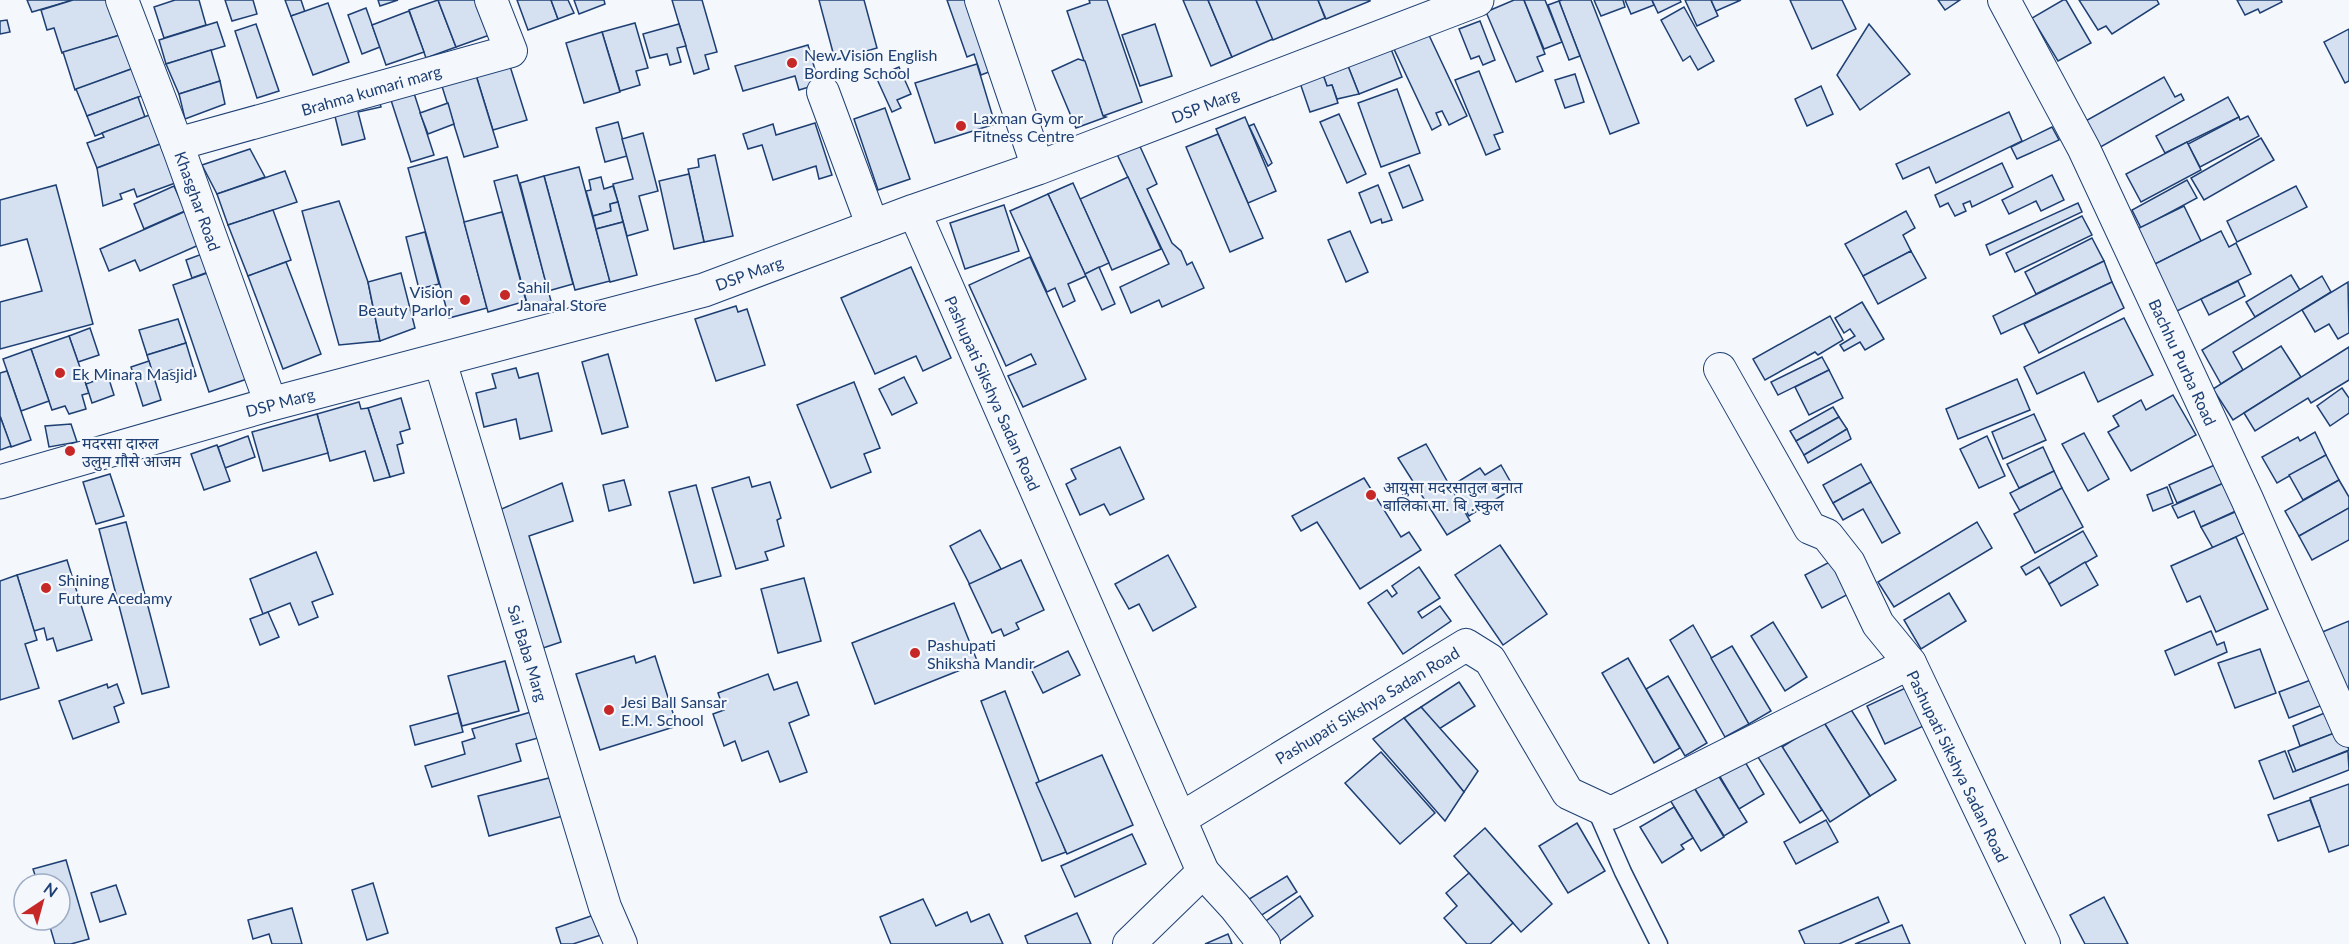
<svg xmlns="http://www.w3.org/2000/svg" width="2349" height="944" viewBox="0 0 2349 944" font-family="Lato,'Noto Sans Devanagari',sans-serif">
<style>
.building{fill:#d5e0f0;stroke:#1d3f73;stroke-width:1.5}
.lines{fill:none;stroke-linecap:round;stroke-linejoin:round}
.lane-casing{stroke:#1d3f73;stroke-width:19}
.street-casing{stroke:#1d3f73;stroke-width:34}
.secondary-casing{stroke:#1d3f73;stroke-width:35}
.lane{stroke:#f4f7fb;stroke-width:16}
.street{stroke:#f4f7fb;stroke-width:32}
.secondary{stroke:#f4f7fb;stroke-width:33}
.poi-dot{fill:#c62828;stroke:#f4f7fb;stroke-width:2}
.labels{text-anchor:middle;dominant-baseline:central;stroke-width:4.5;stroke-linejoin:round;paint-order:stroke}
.poi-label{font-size:16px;fill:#1d3f73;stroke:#f4f7fb;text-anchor:start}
.street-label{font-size:16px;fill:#1d3f73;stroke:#f4f7fb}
</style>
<rect width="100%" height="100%" fill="#f4f7fb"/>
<!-- building -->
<g class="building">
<polygon points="27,0 73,0 32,12"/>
<polygon points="73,0 110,0 120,35 62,53 54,28 47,30 41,10"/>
<polygon points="175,0 199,0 206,25 164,38 154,7"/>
<polygon points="225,0 253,0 257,14 232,21"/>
<polygon points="285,0 301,0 305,12 291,16"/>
<polygon points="378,0 398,0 380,6"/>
<polygon points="438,0 456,47 426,58 409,10"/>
<polygon points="438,0 487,0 498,32 456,47"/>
<polygon points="517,0 551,0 558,19 528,30"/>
<polygon points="551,0 568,0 574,13 558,19"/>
<polygon points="574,0 604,0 605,4 579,14"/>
<polygon points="672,0 702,0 717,52 705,55 709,69 694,74"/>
<polygon points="819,0 864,0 877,48 835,60"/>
<polygon points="947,0 969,0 994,70 981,75 974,54 967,57"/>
<polygon points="1089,0 1107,0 1142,102 1103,116 1067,11 1090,3"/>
<polygon points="1183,0 1208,0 1232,57 1211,66"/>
<polygon points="1208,0 1256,0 1273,39 1232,57"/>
<polygon points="1256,0 1318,0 1325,18 1273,40"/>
<polygon points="1318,0 1370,0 1370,1 1326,19"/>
<polygon points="1514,0 1524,0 1545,54 1537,57 1543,71 1516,82 1486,12"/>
<polygon points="1524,0 1545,0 1562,42 1544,49"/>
<polygon points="1562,0 1591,0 1639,123 1610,134 1559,1"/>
<polygon points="1594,0 1623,0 1625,7 1601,16"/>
<polygon points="1625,0 1652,0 1654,5 1631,14"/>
<polygon points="1652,0 1680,0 1681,2 1658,13"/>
<polygon points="1685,0 1711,0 1718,16 1697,26"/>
<polygon points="1711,0 1741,0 1716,11"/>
<polygon points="1790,0 1842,0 1856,29 1812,49"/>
<polygon points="1938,0 1960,0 1945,10"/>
<polygon points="2063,0 2066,0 2091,43 2058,61 2032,18"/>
<polygon points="2079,0 2157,0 2159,4 2112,34 2106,26 2098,30"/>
<polygon points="2237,0 2281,0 2282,2 2260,13 2258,9 2245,15"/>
<polygon points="1559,1 1580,56 1569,60 1548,5"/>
<polygon points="328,3 349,62 313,75 291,16"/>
<polygon points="1684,7 1714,61 1698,70 1690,56 1683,61 1661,20"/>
<polygon points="366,8 380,47 362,54 348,15"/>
<polygon points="409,11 424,52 386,65 372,25"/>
<polygon points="7,20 10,32 0,34 0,21"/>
<polygon points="1480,21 1495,60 1483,65 1479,56 1471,59 1459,29"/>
<polygon points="217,22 225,46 166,64 159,40"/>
<polygon points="635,23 648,68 636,71 640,85 620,91 602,32"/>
<polygon points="256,24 279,91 257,98 235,31"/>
<polygon points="679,24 686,46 677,48 681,62 670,65 667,54 650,58 643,34"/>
<polygon points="1155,24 1172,76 1140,86 1122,35"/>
<polygon points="1869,24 1910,74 1860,110 1837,75"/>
<polygon points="2349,29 2349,81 2345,83 2324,42"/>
<polygon points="1427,31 1467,116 1449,125 1442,111 1436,113 1441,125 1432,130 1393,47"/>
<polygon points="602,32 620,92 584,103 566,43"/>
<polygon points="120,35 134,68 75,90 63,52"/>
<polygon points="1389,44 1402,77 1359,94 1346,61"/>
<polygon points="808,45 819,84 799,90 795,76 743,91 735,66"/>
<polygon points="211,50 220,81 179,94 166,64"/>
<polygon points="1078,59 1085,61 1103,116 1106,117 1076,128 1052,71"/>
<polygon points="1346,61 1359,94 1337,99 1332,85 1327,86 1321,69"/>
<polygon points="509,63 527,120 493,130 475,72"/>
<polygon points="977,64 995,124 935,143 915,83"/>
<polygon points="899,67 911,94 897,100 901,108 892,112 876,77"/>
<polygon points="134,68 144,95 87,116 76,89"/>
<polygon points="1321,69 1327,86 1332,85 1338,103 1310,112 1298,77"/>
<polygon points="1479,71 1503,132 1494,135 1500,149 1486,155 1455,80"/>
<polygon points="475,72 498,147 464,157 441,83"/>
<polygon points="1575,74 1584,102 1565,108 1555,80"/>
<polygon points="2164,77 2175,97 2181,94 2184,100 2097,149 2082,123"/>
<polygon points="220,81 225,104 185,119 179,94"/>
<polygon points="1821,86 1833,114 1807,126 1795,99"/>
<polygon points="412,87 434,155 411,162 389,94"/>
<polygon points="1397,89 1420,153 1381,167 1358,103"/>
<polygon points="377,93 381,107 358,112 365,139 342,145 332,104"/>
<polygon points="138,97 145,117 95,136 87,116"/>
<polygon points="2228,97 2239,117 2165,153 2156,136"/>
<polygon points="448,103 454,124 428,134 420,113"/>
<polygon points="885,108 910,179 878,190 854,119"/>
<polygon points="2009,112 2022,141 1936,183 1929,167 1903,179 1896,164"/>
<polygon points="152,114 163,143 97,168 87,143 104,137 102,133"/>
<polygon points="1339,114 1366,174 1347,183 1320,122"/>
<polygon points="2248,116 2259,136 2200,167 2188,144 2239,117 2240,120"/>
<polygon points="1245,117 1276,191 1248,203 1216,129"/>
<polygon points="618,122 627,156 605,162 596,128"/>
<polygon points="815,123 832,175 819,179 816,166 773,180 762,145 748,149 743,134 773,124 776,135"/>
<polygon points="1254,124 1272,163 1268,166 1249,126"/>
<polygon points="2052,127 2059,140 2017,159 2011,147"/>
<polygon points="643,133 658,191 639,196 648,230 627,236 613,184 633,179 622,139"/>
<polygon points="1218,134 1263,238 1230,252 1186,147"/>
<polygon points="2261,138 2274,160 2204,200 2191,178"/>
<polygon points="1138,142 1157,184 1147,189 1172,243 1181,251 1187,265 1192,262 1204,288 1162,307 1159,300 1131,313 1120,287 1169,264 1116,152"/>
<polygon points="2187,142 2201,170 2141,202 2126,174"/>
<polygon points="163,143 178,182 137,197 134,189 120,194 122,199 103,206 97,168"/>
<polygon points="250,149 265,177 217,194 202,165"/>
<polygon points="715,155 733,236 704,242 688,169 699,167 698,159"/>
<polygon points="447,157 487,308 449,318 408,168"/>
<polygon points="2002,163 2013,187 1972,207 1970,201 1963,204 1966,211 1955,216 1948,203 1940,207 1935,195"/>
<polygon points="1409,165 1423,200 1403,208 1389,173"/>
<polygon points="579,167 610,281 575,290 544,176"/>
<polygon points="285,171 297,202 228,225 217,194"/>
<polygon points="689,174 704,242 674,249 659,181"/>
<polygon points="517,175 551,301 528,307 494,181"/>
<polygon points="2052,175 2064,200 2041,211 2036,201 2009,214 2002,200"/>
<polygon points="544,176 573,284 548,291 520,183"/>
<polygon points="601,177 604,189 613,186 618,202 610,204 611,211 593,216 586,191 591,190 589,180"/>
<polygon points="1128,177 1161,249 1112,270 1080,199"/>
<polygon points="2187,180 2197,198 2141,228 2132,210"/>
<polygon points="1073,183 1109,263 1085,274 1048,194"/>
<polygon points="56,185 93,324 0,349 0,302 42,291 27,239 0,246 0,200"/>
<polygon points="1378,185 1392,220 1382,223 1381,219 1371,223 1359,193"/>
<polygon points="174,186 185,211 144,229 134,204"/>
<polygon points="2296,186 2307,207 2237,242 2227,221"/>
<polygon points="1048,194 1086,276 1068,284 1075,301 1063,307 1055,288 1047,292 1010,211"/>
<polygon points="339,201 368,282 380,341 339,345 302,211"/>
<polygon points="618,202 623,222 596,229 593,216 611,211 610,204"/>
<polygon points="2078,203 2082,212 1990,255 1986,245"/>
<polygon points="1004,205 1019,251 965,269 950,223"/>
<polygon points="2184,206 2201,241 2149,267 2131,232"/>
<polygon points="273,210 291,260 248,276 228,225"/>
<polygon points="186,211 201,244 140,271 135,260 109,271 100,249"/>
<polygon points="1906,211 1915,228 1903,235 1911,251 1863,276 1845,244"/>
<polygon points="502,212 526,301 488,312 464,222"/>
<polygon points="2082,216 2092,235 2015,272 2006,253"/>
<polygon points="623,222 637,275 610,282 596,229"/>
<polygon points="1350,231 1368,272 1346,282 1328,240"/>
<polygon points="2221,231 2229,247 2236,243 2251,274 2173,313 2149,267"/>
<polygon points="425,232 439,284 419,289 406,237"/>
<polygon points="2092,238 2104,261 2036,294 2025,272"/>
<polygon points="1911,251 1926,278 1878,304 1863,276"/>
<polygon points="205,253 211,271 192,278 186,260"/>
<polygon points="1030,257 1086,379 1023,407 1008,376 1036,364 1031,354 1006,366 969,285"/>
<polygon points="2104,261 2112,282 2001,334 1993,316"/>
<polygon points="286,262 321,354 283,369 248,276"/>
<polygon points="911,267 951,358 923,371 916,356 875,374 841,298"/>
<polygon points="1099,267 1115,304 1102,310 1085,274"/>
<polygon points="213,271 250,378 209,392 173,285"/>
<polygon points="401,273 415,328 380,341 368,282"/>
<polygon points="2291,275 2300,290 2255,317 2246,302"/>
<polygon points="2322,276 2331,292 2233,352 2243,370 2221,384 2202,350"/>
<polygon points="2238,281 2245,296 2209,315 2201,299"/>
<polygon points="2112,282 2124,308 2039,353 2024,324"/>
<polygon points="2348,282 2349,333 2338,339 2329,324 2315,332 2302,310"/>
<polygon points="1862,302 1884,339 1865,350 1860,342 1844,351 1840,345 1855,336 1850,329 1844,333 1835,318"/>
<polygon points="736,306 738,312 747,309 765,365 716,381 695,319"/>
<polygon points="1830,316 1843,340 1818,355 1815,352 1765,380 1753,359"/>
<polygon points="2124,318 2153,375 2098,402 2084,372 2037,394 2024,367"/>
<polygon points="178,319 186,343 147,355 139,330"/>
<polygon points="90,328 99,355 78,362 69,336"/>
<polygon points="69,336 89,393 82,395 86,409 69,414 65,406 52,410 31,349"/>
<polygon points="186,343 196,376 176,382 172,370 153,375 147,355"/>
<polygon points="2281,346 2301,377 2233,420 2213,389"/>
<polygon points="2349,347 2349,380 2311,403 2308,398 2255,431 2244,413"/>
<polygon points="31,349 49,401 21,411 3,359"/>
<polygon points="608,354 628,427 602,434 582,362"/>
<polygon points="1822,357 1829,370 1778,395 1771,382"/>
<polygon points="149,361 161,400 143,406 131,367"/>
<polygon points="516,368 519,378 538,373 552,431 520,439 516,419 484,427 476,393 496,388 492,374"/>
<polygon points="1829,370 1843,398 1809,415 1795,387"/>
<polygon points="7,371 31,440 11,447 0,416 0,373"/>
<polygon points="108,376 114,395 92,403 86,384"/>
<polygon points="904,377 917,403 892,415 879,389"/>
<polygon points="2017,379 2030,410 1958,439 1946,409"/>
<polygon points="854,382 880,448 864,454 871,472 831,488 797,405"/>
<polygon points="2342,388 2349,398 2349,413 2330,426 2317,406"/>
<polygon points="2173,395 2196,435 2131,471 2108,432 2119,426 2113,416 2141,400 2146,410"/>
<polygon points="401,398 410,429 400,432 403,443 397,445 404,473 390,477 368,408"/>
<polygon points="359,402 361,409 368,408 390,477 374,481 365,451 330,461 317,414"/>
<polygon points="1833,407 1839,417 1796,441 1790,431"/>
<polygon points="317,414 328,453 263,471 252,432"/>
<polygon points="2034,414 2046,440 2003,459 1992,432"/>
<polygon points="0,416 11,446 0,450"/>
<polygon points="1839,417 1847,429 1804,455 1796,441"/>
<polygon points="71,424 77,442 49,447 45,426"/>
<polygon points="1847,429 1851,439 1808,463 1804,455"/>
<polygon points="2315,432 2326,455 2277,483 2262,457 2298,437 2300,441"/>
<polygon points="2084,433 2109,479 2088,491 2062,444"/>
<polygon points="248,436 255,457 225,468 218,447"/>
<polygon points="1987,436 2005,476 1979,488 1960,449"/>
<polygon points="1426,444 1470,521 1447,535 1398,458"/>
<polygon points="217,445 230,481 204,490 191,454"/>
<polygon points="1120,447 1144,499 1110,515 1104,504 1080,515 1066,484 1076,479 1071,469"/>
<polygon points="2043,447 2054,471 2019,488 2007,464"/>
<polygon points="2326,455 2339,480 2303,500 2289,475"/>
<polygon points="1861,464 1871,482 1833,503 1823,485"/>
<polygon points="2217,464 2226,482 2177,503 2169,485"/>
<polygon points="1501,465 1514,488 1469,516 1451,486 1480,468 1485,475"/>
<polygon points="2054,471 2062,488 2020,511 2010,493"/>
<polygon points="110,474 124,516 96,524 83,482"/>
<polygon points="749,477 752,487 770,482 781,518 777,520 784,546 765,552 768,560 736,569 712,488"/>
<polygon points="1364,478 1401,537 1409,532 1421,550 1360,589 1317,522 1301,531 1292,516"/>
<polygon points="624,480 631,505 609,511 603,485"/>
<polygon points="2339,480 2349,497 2349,508 2299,536 2285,511"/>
<polygon points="1871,482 1900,533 1882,543 1863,509 1843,520 1833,503"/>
<polygon points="2226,482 2238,510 2201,527 2194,511 2178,518 2172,506"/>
<polygon points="562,483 573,521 529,536 561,642 537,650 497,511"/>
<polygon points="696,485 721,576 694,583 669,492"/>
<polygon points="2167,487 2173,503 2153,511 2147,495"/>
<polygon points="2062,488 2083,527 2035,553 2014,514"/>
<polygon points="2349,508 2349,540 2312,560 2299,536"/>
<polygon points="2235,512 2244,533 2213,548 2201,527"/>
<polygon points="126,522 169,687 142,694 99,529"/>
<polygon points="1977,522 1992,548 1894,607 1878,582"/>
<polygon points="980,530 1001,569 970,585 950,546"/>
<polygon points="2083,531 2097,556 2049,584 2039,567 2026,575 2021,567"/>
<polygon points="2236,537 2268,609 2216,632 2200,596 2187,602 2171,566"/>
<polygon points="1500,545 1547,614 1503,645 1455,575"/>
<polygon points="316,552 333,594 312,602 318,617 299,625 290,603 263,614 250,579"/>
<polygon points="1168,555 1196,607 1153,631 1139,604 1129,609 1115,584"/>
<polygon points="1839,557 1856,590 1822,608 1805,575"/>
<polygon points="67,560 92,640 57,651 53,638 47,640 44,628 34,631 17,575"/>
<polygon points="1021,560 1044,610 1016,623 1019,629 1004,636 1001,629 992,633 969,584"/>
<polygon points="2085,562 2098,585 2061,606 2049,584"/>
<polygon points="1419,567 1440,598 1418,612 1422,618 1440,606 1451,621 1403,654 1368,603 1387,590 1392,597 1397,593 1392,586"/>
<polygon points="17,575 37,640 25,644 39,688 0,700 0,581"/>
<polygon points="804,578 821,641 778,653 761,589"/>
<polygon points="1949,593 1966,621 1921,649 1904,620"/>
<polygon points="954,603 978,663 875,704 852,643"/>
<polygon points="268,612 279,637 260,645 250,619"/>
<polygon points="2349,621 2349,700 2320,633"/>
<polygon points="1773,622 1807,677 1785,691 1751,636"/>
<polygon points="1693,625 1749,724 1725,737 1670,640"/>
<polygon points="2211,631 2217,645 2224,642 2227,652 2175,675 2165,651"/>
<polygon points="1732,646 1771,711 1749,724 1711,658"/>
<polygon points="2260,649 2276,693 2235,708 2218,663"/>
<polygon points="1068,651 1080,675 1043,693 1031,669"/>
<polygon points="634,656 636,663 655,656 677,726 600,750 576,674"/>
<polygon points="1628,658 1680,748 1654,763 1602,673"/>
<polygon points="505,661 519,711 462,726 448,676"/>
<polygon points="768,674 774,690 797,682 809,715 789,723 807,772 780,782 768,751 742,761 735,741 724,746 713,714 724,710 718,693"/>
<polygon points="1668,676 1707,743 1685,756 1646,689"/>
<polygon points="2316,678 2325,704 2289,718 2279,692"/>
<polygon points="1459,682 1475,706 1439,729 1421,707"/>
<polygon points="107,684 108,688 117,684 124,703 114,707 119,722 73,739 59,701"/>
<polygon points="1914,684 1932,722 1885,744 1867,706"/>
<polygon points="1005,691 1066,852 1042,861 981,701"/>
<polygon points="1848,705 1896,780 1870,796 1823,721"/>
<polygon points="1421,707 1478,771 1464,792 1404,718"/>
<polygon points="531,712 538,738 516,744 521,761 432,787 425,766 465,754 462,742 475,738 472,729"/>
<polygon points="2327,712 2335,733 2300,746 2293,726"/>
<polygon points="458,713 463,732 415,745 410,726"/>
<polygon points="1404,718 1464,792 1445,821 1373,739"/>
<polygon points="1823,721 1870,796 1830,822 1782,747"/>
<polygon points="2342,730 2349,750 2296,771 2288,751"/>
<polygon points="1778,740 1822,810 1800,823 1756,754"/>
<polygon points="2285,751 2293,772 2348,751 2349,770 2274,799 2259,761"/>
<polygon points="1381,752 1435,813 1400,844 1345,783"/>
<polygon points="1102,755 1133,825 1067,854 1036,783"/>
<polygon points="1741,755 1764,794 1739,809 1716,770"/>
<polygon points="1713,767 1747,822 1724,836 1690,781"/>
<polygon points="549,778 563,816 489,836 478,796"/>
<polygon points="1690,781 1724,837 1701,851 1667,795"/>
<polygon points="2349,784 2349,845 2329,852 2310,798"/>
<polygon points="2310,800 2320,826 2278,841 2268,815"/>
<polygon points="1674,807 1693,838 1681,845 1684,849 1662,863 1640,827"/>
<polygon points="1826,820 1838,842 1796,864 1784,842"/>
<polygon points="1577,823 1605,871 1568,893 1539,846"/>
<polygon points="1485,828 1552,904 1521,932 1454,856"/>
<polygon points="1132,834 1146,864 1075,897 1061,866"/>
<polygon points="66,860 89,939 71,944 55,944 48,920 60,920 60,884 38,884 33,869"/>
<polygon points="1469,873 1513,923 1490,944 1467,944 1444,918 1457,906 1446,893"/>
<polygon points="1287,876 1297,892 1251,922 1241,904"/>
<polygon points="373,883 388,933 367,940 352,890"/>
<polygon points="116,885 126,914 100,922 91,893"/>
<polygon points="1300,896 1313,916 1276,944 1259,926"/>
<polygon points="1878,897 1889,922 1839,944 1805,944 1799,931"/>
<polygon points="2104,897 2128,944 2085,944 2070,915"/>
<polygon points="923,899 936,926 967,912 971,922 989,914 1003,944 891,944 880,917"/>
<polygon points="292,908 302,944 272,944 269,934 253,939 248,920"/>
<polygon points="1077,913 1091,944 1028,944 1025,936"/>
<polygon points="597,914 604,934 573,944 561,944 556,928"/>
<polygon points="1902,925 1910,944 1855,944"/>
<polygon points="1228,934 1232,944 1205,944"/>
</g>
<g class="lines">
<defs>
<polyline id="lane" points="1595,808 1623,872 1659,944"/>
<g id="street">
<polyline points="122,0 177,144 271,404"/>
<polyline points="981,0 1038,168"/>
<polyline points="2004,0 2084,149 2247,499 2349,731"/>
<polyline points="823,92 873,227"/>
<polyline points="177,144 511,51 491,0"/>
<polyline points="914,211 1180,819 1466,645 1490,660 1568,793 1611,813 1910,663 2044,944"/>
<polyline points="440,361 605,907 621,944"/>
<polyline points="1720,369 1810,528 1827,535 1849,563 1878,624 1910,663"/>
<polyline points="1203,872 1235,907 1264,944"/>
<polyline points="1129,944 1203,872 1180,819"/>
</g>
<polyline id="secondary" points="0,482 271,404 704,290 914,211 1038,168 1477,0"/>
</defs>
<!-- lane casing -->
<use href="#lane" class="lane-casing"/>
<!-- street casing -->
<use href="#street" class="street-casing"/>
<!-- secondary casing -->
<use href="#secondary" class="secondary-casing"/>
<!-- lane -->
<use href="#lane" class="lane"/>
<!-- street -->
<use href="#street" class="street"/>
<!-- secondary -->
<use href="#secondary" class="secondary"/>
</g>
<!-- markers -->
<g class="poi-dot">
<circle cx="792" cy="63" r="6"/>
<circle cx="961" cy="126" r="6"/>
<circle cx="505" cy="295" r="6"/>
<circle cx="465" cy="300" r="6"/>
<circle cx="60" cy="373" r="6"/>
<circle cx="70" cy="451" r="6"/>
<circle cx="1371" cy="495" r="6"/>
<circle cx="46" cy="588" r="6"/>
<circle cx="915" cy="653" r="6"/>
<circle cx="609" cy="710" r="6"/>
</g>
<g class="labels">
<!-- poi labels -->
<g class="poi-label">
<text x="804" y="54">New Vision English<tspan x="804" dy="18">Bording School</tspan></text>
<text x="973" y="117">Laxman Gym or<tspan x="973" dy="18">Fitness Centre</tspan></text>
<text x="517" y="286">Sahil<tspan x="517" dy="18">Janaral Store</tspan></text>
<text x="453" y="291" text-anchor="end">Vision<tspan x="453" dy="18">Beauty Parlor</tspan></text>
<text x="72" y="373">Ek Minara Masjid</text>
<text x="82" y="442">मदरसा दारुल<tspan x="82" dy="18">उलुम गाैसे आजम</tspan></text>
<text x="1383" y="486">आयुसा मदरसातुल बनात<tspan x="1383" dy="18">बालिका मा. बि .स्कुल</tspan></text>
<text x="58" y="579">Shining<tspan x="58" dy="18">Future Acedamy</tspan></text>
<text x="927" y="644">Pashupati<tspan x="927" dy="18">Shiksha Mandir</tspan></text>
<text x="621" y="701">Jesi Ball Sansar<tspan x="621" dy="18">E.M. School</tspan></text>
</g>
<!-- street labels -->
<g class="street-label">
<text transform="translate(371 90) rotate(-16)">Brahma kumari marg</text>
<text transform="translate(1205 105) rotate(-21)">DSP Marg</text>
<text transform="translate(198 201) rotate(70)">Khasghar Road</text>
<text transform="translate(749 273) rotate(-20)">DSP Marg</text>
<text transform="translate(2183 362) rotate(65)">Bachhu Purba Road</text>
<text transform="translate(993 393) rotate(66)">Pashupati Sikshya Sadan Road</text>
<text transform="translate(280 402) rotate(-15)">DSP Marg</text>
<text transform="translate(528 653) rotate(73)">Sai Baba Marg</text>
<text transform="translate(1367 705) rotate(-31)">Pashupati Sikshya Sadan Road</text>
<text transform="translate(1958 766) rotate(64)">Pashupati Sikshya Sadan Road</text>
</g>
</g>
<!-- north arrow -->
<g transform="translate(42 902) rotate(36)"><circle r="28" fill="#f4f7fb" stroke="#9eadc5" stroke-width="1.5"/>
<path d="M0-4.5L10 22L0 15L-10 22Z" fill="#c62828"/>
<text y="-9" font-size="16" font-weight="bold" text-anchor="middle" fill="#1d3f73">N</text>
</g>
</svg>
